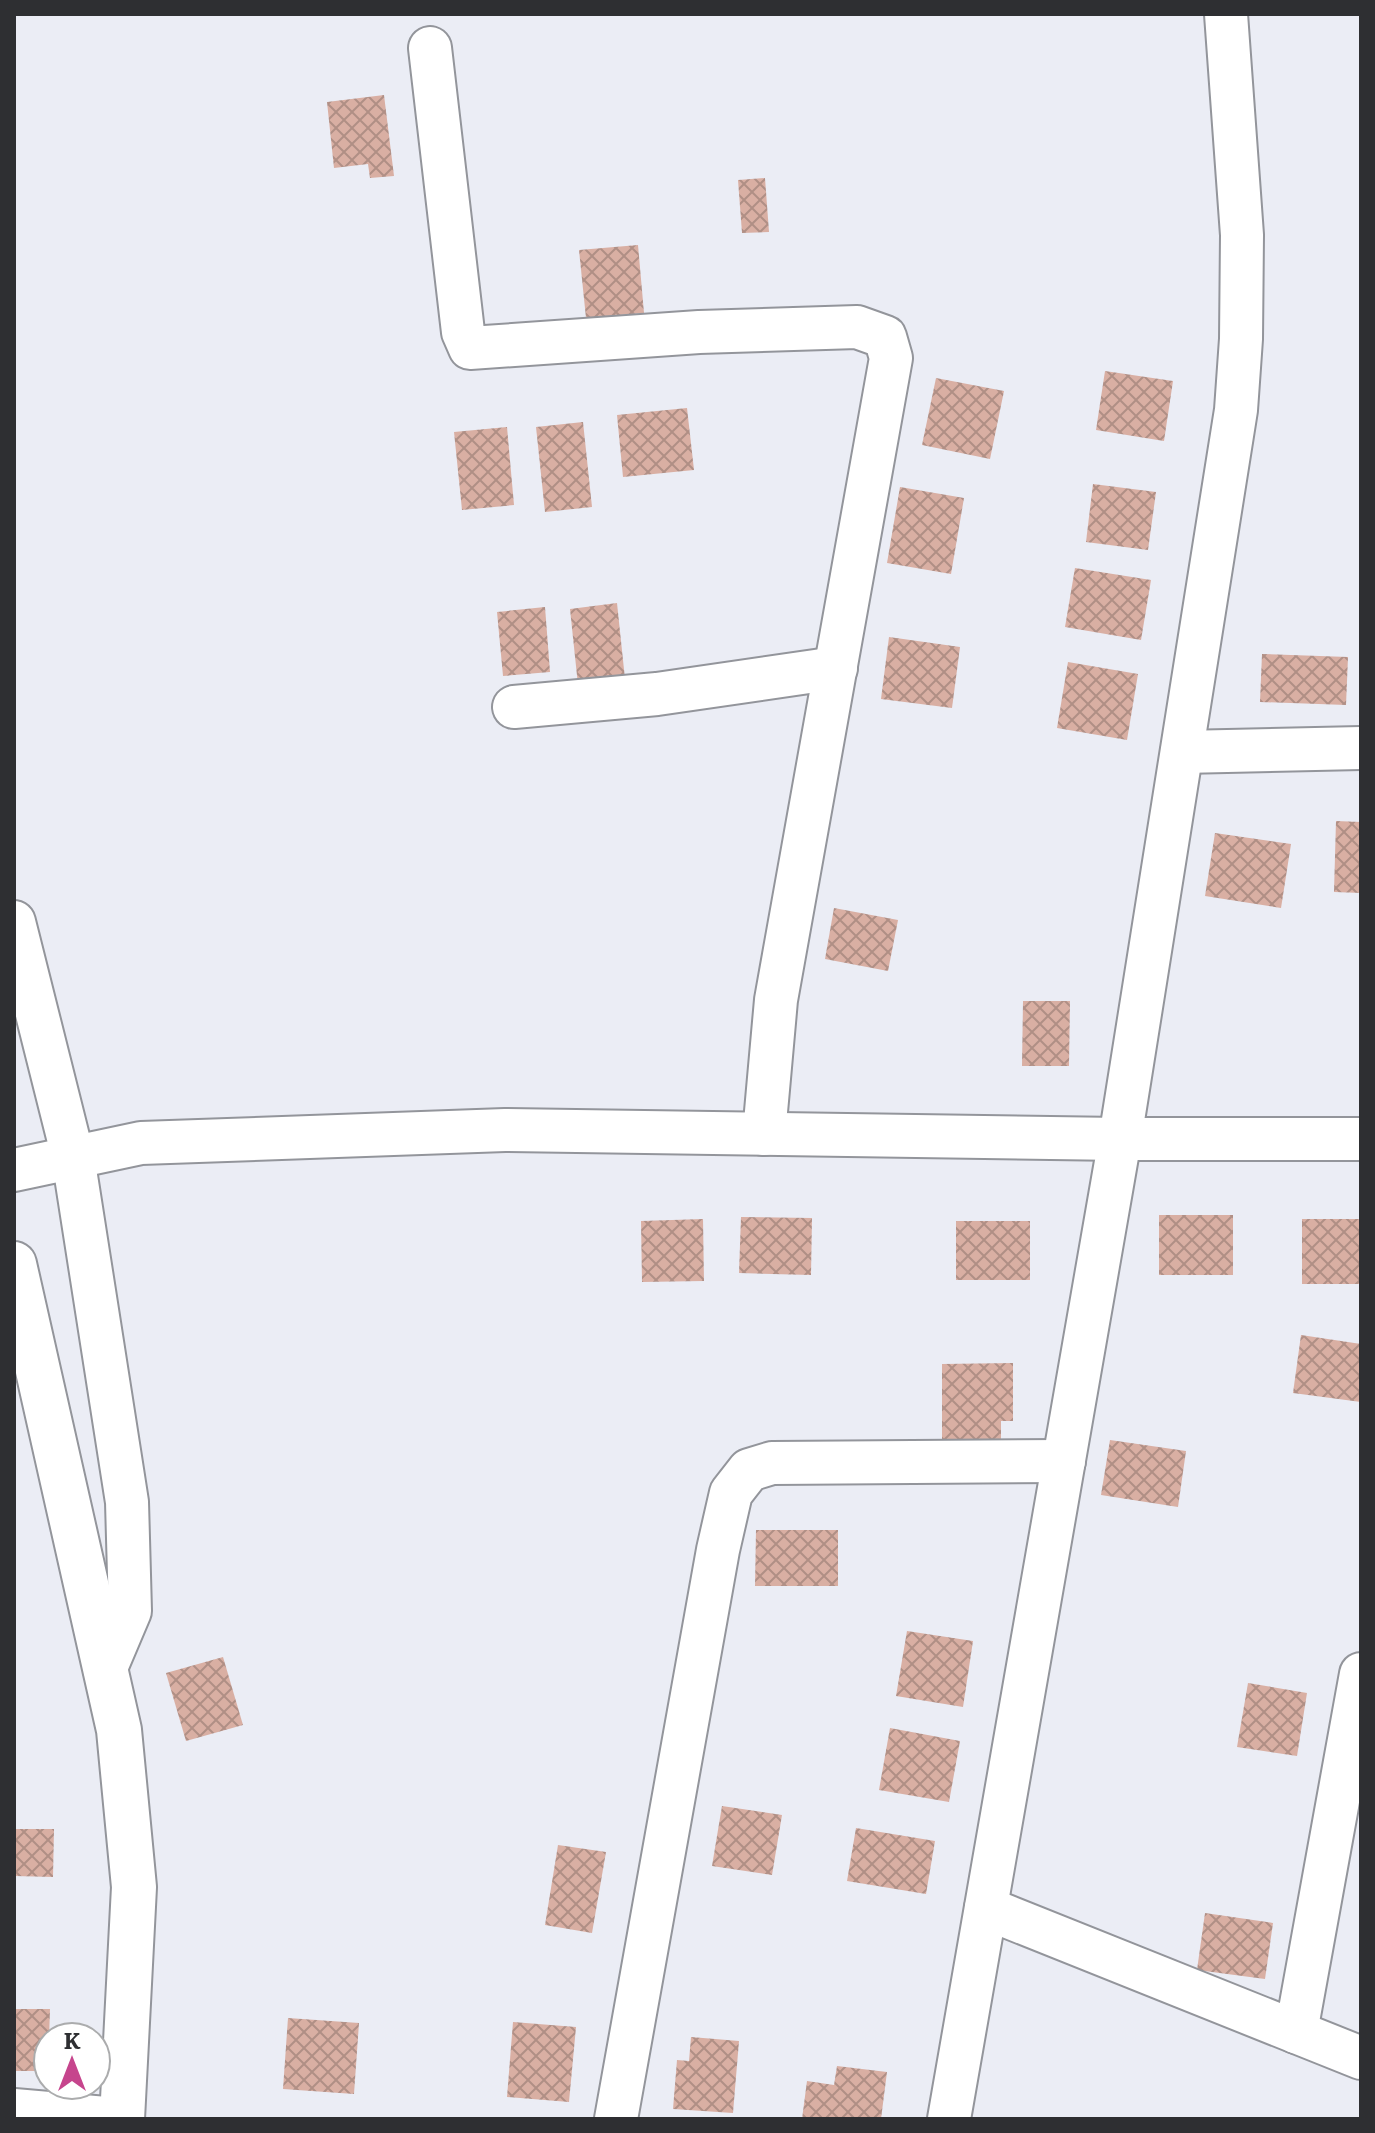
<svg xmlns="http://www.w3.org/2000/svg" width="1375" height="2133" viewBox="0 0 1375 2133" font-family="Literata,serif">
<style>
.building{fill:url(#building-cross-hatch)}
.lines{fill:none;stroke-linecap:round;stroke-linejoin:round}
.minor-casing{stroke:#93959b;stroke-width:46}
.tertiary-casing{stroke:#93959b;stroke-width:48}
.minor{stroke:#fff;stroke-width:42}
.tertiary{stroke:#fff;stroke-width:44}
</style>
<defs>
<pattern id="building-cross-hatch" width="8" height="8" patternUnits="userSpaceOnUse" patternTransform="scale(2)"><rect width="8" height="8" fill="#d9afa3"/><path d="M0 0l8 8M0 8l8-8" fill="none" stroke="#b08f85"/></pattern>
</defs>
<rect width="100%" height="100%" fill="#ebedf5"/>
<!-- building -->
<g class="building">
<polygon points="384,95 394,176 370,178 368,164 334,168 327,102"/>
<polygon points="765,178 769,232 742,233 738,180"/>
<polygon points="638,245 644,313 586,318 579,250"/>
<polygon points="1105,371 1173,381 1164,441 1096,430"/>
<polygon points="936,378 1004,391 990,459 922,445"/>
<polygon points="687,408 694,470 623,477 617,415"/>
<polygon points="583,422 592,507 545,512 536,427"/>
<polygon points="507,427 514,505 462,510 454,432"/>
<polygon points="1093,484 1156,492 1148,550 1086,542"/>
<polygon points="900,487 964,498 951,574 887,563"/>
<polygon points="1075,568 1151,580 1141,640 1065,627"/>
<polygon points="617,603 625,679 578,685 570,609"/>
<polygon points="545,607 550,672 503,676 497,612"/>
<polygon points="889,637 960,647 952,708 881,699"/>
<polygon points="1262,654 1348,657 1346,705 1260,702"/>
<polygon points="1068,662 1138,674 1127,740 1057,728"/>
<polygon points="1336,821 1361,822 1361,893 1334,892"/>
<polygon points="1215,833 1291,844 1281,908 1205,896"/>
<polygon points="834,908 898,920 888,971 825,959"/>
<polygon points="1023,1001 1070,1001 1069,1066 1022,1066"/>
<rect x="1159" y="1215" width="74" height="60"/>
<polygon points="741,1217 812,1218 811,1275 739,1273"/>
<polygon points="703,1219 704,1281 642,1282 641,1221"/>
<rect x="1302" y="1219" width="59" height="65"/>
<rect x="956" y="1221" width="74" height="59"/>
<polygon points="1301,1335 1361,1344 1361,1402 1293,1393"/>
<polygon points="1013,1363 1013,1421 1001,1421 1001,1443 942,1444 942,1364"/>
<polygon points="1110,1440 1186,1451 1178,1507 1101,1495"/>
<polygon points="756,1530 838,1530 838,1586 755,1586"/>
<polygon points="907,1631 973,1641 963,1707 896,1696"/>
<polygon points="223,1657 243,1725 186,1741 166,1673"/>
<polygon points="1248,1683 1307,1693 1297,1756 1237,1747"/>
<polygon points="890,1728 960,1741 949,1802 879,1790"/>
<polygon points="722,1806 782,1815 772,1875 712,1866"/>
<polygon points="856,1828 935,1841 926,1894 847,1881"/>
<polygon points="14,1829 54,1829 53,1877 14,1876"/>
<polygon points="558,1845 606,1852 592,1933 545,1925"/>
<polygon points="1205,1913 1273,1923 1265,1979 1197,1970"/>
<polygon points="14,2009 50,2009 48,2071 14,2071"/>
<polygon points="288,2018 359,2023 354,2094 283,2089"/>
<polygon points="513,2022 576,2027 569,2102 507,2097"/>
<polygon points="691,2037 739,2041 733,2113 673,2109 677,2060 689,2061"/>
<polygon points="837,2066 887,2072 881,2119 802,2119 807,2081 834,2085"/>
</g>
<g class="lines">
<defs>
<g id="minor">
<polyline points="430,48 463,332 470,348 699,332 857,327 885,337 891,358 776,1000 764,1134"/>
<polyline points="514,707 657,694 836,668"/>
<polyline points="1182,752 1361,748"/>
<polyline points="14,922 73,1157 127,1502 130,1611 105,1670"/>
<polyline points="14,1170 141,1143 505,1130 1120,1139 1361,1139"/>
<polyline points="986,1908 1361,2058"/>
<polyline points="1296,2032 1361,1674"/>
<polyline points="14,2110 117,2119"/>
<polyline points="616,2119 718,1550 731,1493 749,1470 772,1463 1064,1461"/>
<polyline points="949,2119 1120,1139 1236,410 1241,339 1242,235 1226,14"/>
</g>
<polyline id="tertiary" points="14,1264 119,1730 134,1887 122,2119"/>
</defs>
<!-- minor casing -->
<use href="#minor" class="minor-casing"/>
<!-- tertiary casing -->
<use href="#tertiary" class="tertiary-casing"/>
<!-- minor -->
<use href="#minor" class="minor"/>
<!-- tertiary -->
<use href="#tertiary" class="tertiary"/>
</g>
<!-- border -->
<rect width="1375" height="2133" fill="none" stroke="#2e2f32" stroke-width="32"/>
<!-- north arrow -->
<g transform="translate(72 2061)"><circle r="38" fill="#ffffff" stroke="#abacad" stroke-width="2"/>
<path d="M0-6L14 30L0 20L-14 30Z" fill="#c6458d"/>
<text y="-12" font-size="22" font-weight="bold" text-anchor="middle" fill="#2e2f32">K</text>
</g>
</svg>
